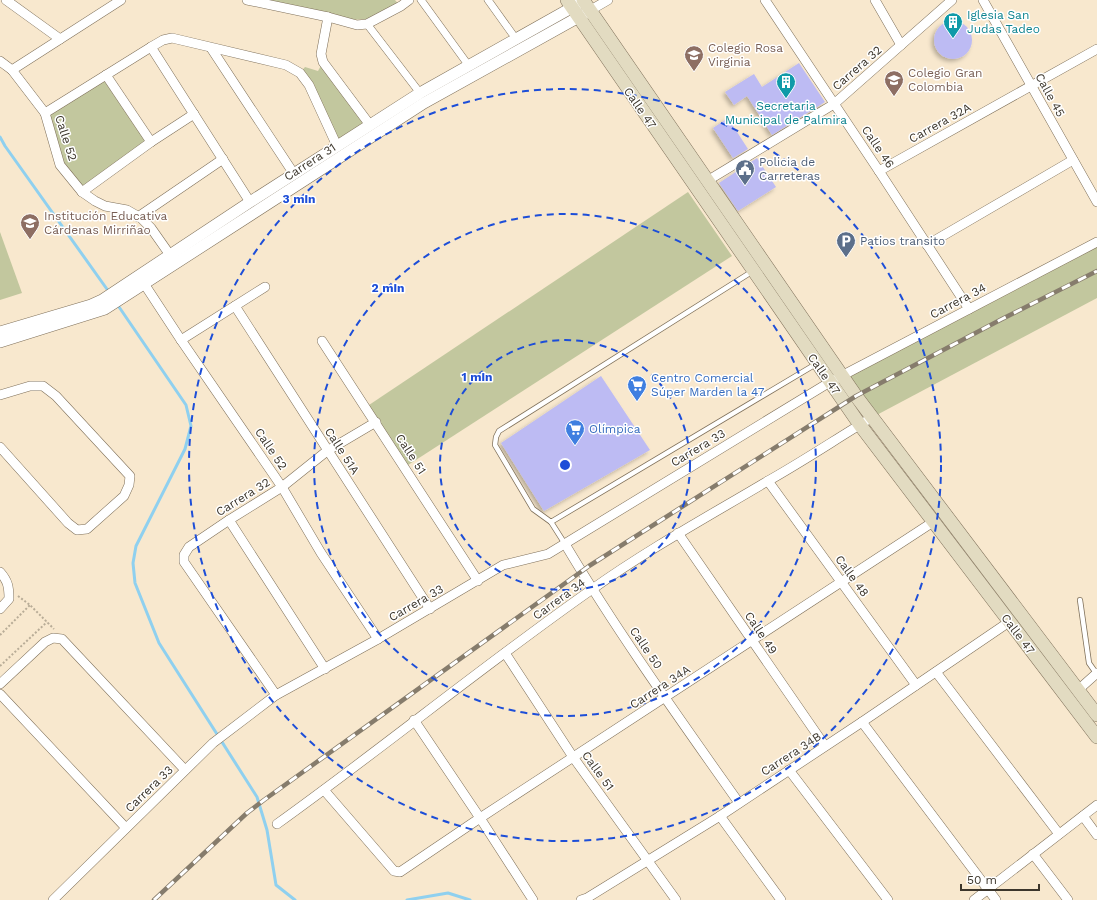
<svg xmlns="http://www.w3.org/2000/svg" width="1097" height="900" viewBox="0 0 1097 900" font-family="'Work Sans',sans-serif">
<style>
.green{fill:#c2c79e}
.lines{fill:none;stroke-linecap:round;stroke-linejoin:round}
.stream{stroke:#8fd0ef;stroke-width:3}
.building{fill:#bdbbf3;filter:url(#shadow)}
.service-casing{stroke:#7f705a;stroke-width:6}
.pedestrian-casing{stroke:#7f705a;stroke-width:8}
.minor-casing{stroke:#7f705a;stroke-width:10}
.tertiary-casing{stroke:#7f705a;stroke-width:12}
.secondary-casing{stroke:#7f705a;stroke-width:14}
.path{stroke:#b8ac97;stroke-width:2;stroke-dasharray:2 2;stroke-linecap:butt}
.service{stroke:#fff;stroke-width:4.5}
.pedestrian{stroke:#fff;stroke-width:7}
.minor{stroke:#fff;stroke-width:9}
.tertiary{stroke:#fff;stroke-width:11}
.secondary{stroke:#e2dbc1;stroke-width:13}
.rail-casing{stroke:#867c6c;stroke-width:4.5}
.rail{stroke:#fff;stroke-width:3;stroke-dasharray:9;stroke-linecap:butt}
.ring{fill:none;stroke:#1d4ed8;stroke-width:2;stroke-dasharray:7 5}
.labels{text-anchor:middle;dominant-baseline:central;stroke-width:3;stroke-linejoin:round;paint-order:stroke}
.culture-label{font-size:12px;fill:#0d838f;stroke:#fff;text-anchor:start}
.education-label{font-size:12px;fill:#785e54;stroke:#fff;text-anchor:start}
.street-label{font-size:12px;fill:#3c362c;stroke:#fff}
.service-label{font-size:12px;fill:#4e5e75;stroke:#fff;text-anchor:start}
.shop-label{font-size:12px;fill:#366cbe;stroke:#fff;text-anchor:start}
.centre{fill:#1d4ed8;stroke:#fff;stroke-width:2}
.ring-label{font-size:12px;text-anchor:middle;font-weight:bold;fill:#1d4ed8;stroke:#fff;stroke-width:3;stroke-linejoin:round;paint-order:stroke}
</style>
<defs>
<filter id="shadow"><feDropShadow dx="-2.5" dy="2.5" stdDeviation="2" flood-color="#0004"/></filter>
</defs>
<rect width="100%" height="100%" fill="#f8e8ce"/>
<!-- green -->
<g class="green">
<polygon points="251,0 395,0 399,5 370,19 345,20"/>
<polygon points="323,62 370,125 337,146 300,73 305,67 318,71"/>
<polygon points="106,75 150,142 82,192 60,165 45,113"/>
<polygon points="688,192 732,256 405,467 366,407"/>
<polygon points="0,232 22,293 0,300"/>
<polygon points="1097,242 1097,298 871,418 842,376"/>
</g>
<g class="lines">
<!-- stream -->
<g class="stream">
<polyline points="0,137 5,146 109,292"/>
<polyline points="117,304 186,405 191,426 185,449 136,546 133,563 135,583 159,643 257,797 267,830 276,885 295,900"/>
<polyline points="407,900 448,893 470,900"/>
</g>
</g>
<!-- building -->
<g class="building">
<circle cx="953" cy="40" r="19"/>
<polygon points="799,63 825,102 772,135 747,96 734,105 725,92 754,74 762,87"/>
<polygon points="728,118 748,149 733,158 713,128"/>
<polygon points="757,158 776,187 738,211 719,183"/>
<polygon points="601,376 650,450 544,511 501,443"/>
</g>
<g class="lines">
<defs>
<g id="service">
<polyline points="753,271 499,431 496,437 495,445 533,509 551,522 816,364"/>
<polyline points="551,522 565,544"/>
<polyline points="1080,600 1089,663 1096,673"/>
</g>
<g id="pedestrian">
<polyline points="421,0 469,66"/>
<polyline points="488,0 516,39"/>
<polyline points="367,24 420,93"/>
</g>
<g id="minor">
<polyline points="6,0 60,39"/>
<polyline points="247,0 328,17 357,25 367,24 401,6 409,0"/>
<polyline points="765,0 879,171 969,309"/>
<polyline points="875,0 901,45"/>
<polyline points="983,0 1097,202"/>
<polyline points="589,11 608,0"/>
<polyline points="328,17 321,54 323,62 370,125"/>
<polyline points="151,47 250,202"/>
<polyline points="211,48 294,174"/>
<polyline points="0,61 12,70 45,113 60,165 82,192 95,201 105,206 127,210 141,218 151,228 170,255"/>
<polyline points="12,70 121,0"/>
<polyline points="106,75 151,142"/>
<polyline points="45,113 151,47 163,40 172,38 286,65 300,73 309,85 337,146"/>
<polyline points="879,171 1097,49"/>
<polyline points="707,181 834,104 952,0"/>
<polyline points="82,192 151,142 194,114"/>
<polyline points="138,217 223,159"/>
<polyline points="927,245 1073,160"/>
<polyline points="141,279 181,340 282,487 321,553 378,639"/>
<polyline points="235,306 430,609"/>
<polyline points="181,340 265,287"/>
<polyline points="322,341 478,581"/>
<polyline points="0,395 30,386 43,386 56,396 130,476 129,485 124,496 87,529 77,530 68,523 0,447"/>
<polyline points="768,481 916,685"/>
<polyline points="229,520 325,669"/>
<polyline points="678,533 825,746"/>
<path d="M565 544C618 633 679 718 739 803"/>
<path d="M0 572C8 581 9 587 9 599L0 609"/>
<polyline points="505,653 573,757 676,900"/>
<polyline points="936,672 1059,834"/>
<polyline points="0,684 45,642 53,638 62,639 185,770"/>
<polyline points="1078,690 1097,673"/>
<polyline points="0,694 126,828"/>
<polyline points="276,695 184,562 184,555 189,547 229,520 282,487 327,451 376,422"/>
<polyline points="414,720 480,818 533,900"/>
<polyline points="862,722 996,900"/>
<polyline points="789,770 888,900"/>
<polyline points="324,790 394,871 400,872 480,818 933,522"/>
<polyline points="720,816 781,900"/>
<polyline points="1083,816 1097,835"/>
<path d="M277 824C383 748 484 665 591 590 647 550 707 517 766 482 802 462 836 439 871 418"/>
<polyline points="1033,854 1068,900"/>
<polyline points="53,900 213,743 276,695 378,639 503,565 548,554 830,382 1097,242"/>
<polyline points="581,900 587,898 720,816 862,722 1009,622"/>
<polyline points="974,900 1097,805"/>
</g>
<g id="tertiary">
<polyline points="0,332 91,305 102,300 250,202 420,93 580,3"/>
<polyline points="0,342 105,309 424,103 586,13"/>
</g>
<g id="secondary">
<polyline points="567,0 860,425 1097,737"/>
<polyline points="583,0 856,396 1097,715"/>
</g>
</defs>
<!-- service casing -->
<use href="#service" class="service-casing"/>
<!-- pedestrian casing -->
<use href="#pedestrian" class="pedestrian-casing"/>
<!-- minor casing -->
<use href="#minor" class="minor-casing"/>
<!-- tertiary casing -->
<use href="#tertiary" class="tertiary-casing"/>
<!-- secondary casing -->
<use href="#secondary" class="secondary-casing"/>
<!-- path -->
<g class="path">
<polyline points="18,596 30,605 54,629"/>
<polyline points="0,635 30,605"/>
<polyline points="0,666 47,622"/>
</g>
<!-- service -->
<use href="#service" class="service"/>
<!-- pedestrian -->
<use href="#pedestrian" class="pedestrian"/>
<!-- minor -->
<use href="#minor" class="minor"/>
<!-- tertiary -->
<use href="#tertiary" class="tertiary"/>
<!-- secondary -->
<use href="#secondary" class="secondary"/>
<defs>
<polyline id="rail" points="154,900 247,813 264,800 589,566 856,396 1002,319 1097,271"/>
</defs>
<!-- rail casing -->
<use href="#rail" class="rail-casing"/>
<!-- rail -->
<use href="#rail" class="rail"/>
</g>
<!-- distance rings -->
<g class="ring">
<circle cx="565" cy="465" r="125"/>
<circle cx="565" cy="465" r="251"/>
<circle cx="565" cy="465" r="376"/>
</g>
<!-- icons -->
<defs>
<symbol id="building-pin" viewBox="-11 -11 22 30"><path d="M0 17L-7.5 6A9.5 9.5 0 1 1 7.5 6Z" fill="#0f9aa8" stroke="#fff"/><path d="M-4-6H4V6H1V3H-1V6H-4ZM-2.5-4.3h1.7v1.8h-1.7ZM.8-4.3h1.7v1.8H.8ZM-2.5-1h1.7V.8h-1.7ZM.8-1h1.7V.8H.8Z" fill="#fff"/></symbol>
<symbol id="school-pin" viewBox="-11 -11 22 30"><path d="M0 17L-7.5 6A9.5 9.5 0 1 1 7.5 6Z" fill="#8d6e63" stroke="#fff"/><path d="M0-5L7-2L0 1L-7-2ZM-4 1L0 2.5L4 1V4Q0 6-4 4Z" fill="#fff"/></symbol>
<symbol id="civic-pin" viewBox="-11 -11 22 30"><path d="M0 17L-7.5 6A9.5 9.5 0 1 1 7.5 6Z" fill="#5c6f8a" stroke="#fff"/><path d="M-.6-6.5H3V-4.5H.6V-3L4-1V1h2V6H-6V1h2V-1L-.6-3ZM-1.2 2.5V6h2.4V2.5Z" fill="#fff"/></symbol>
<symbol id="parking-pin" viewBox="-11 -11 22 30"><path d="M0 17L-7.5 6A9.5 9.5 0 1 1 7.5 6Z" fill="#5c6f8a" stroke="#fff"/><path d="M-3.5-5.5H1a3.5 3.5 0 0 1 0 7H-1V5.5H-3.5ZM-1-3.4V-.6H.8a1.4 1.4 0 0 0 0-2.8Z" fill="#fff"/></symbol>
<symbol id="supermarket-pin" viewBox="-11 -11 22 30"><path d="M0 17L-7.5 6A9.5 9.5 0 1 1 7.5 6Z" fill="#3f7fe0" stroke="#fff"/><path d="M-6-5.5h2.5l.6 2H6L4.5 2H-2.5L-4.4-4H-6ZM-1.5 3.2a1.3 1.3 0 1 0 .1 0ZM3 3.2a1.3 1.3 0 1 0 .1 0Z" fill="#fff"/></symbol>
</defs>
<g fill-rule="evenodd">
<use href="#building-pin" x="942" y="11" width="22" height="30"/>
<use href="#school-pin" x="683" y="44" width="22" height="30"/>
<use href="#school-pin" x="883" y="69" width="22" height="30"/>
<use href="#building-pin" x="775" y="71" width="22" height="30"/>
<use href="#civic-pin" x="734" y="158" width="22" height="30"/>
<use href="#school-pin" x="19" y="212" width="22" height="30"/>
<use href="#parking-pin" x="835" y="230" width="22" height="30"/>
<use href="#supermarket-pin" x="626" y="374" width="22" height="30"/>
<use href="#supermarket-pin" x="564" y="418" width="22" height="30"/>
</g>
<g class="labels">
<!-- culture labels -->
<g class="culture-label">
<text x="967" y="15">Iglesia San<tspan x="967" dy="14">Judas Tadeo</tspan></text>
<text x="786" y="106" text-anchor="middle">Secretaria<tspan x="786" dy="14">Municipal de Palmira</tspan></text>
</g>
<!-- education labels -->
<g class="education-label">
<text x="708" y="48">Colegio Rosa<tspan x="708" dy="14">Virginia</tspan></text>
<text x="908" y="73">Colegio Gran<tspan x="908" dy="14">Colombia</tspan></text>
<text x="44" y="216">Institución Educativa<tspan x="44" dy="14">Cárdenas Mirriñao</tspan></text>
</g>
<!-- street labels -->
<g class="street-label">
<text transform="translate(857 68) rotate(-41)">Carrera 32</text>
<text transform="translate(1050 95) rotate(61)">Calle 45</text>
<text transform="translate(640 108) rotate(55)">Calle 47</text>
<text transform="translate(940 123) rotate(-29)">Carrera 32A</text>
<text transform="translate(66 138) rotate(72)">Calle 52</text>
<text transform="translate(878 147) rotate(56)">Calle 46</text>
<text transform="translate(310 162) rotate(-33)">Carrera 31</text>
<text transform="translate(958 301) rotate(-28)">Carrera 34</text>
<text transform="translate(824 374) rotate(55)">Calle 47</text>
<text transform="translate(698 448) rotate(-31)">Carrera 33</text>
<text transform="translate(271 449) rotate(56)">Calle 52</text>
<text transform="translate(342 451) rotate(57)">Calle 51A</text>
<text transform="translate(411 454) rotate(57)">Calle 51</text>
<text transform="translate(243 497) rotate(-32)">Carrera 32</text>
<text transform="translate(852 576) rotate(54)">Calle 48</text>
<text transform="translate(559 599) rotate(-36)">Carrera 34</text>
<text transform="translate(416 603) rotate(-30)">Carrera 33</text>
<text transform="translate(761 633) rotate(56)">Calle 49</text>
<text transform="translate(1018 634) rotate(53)">Calle 47</text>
<text transform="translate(646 648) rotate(56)">Calle 50</text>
<text transform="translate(660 687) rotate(-33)">Carrera 34A</text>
<text transform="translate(791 754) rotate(-33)">Carrera 34B</text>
<text transform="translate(598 771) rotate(54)">Calle 51</text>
<text transform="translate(149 789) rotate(-44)">Carrera 33</text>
</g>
<!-- service labels -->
<g class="service-label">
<text x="759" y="162">Policia de<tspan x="759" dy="14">Carreteras</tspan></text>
<text x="860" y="241">Patios transito</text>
</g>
<!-- shop labels -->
<g class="shop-label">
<text x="651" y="378">Centro Comercial<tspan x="651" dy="14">Súper Marden la 47</tspan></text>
<text x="589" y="429">Olímpica</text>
</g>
</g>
<circle cx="565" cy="465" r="6" class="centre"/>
<g class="ring-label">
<text x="299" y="203">3 min</text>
<text x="388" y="292">2 min</text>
<text x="477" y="381">1 min</text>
</g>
<!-- scale -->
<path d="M961 884v6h78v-6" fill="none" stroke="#3c362c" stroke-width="2"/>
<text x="967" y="884" font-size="12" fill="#3c362c" stroke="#ffffff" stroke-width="3" paint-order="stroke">50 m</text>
</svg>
